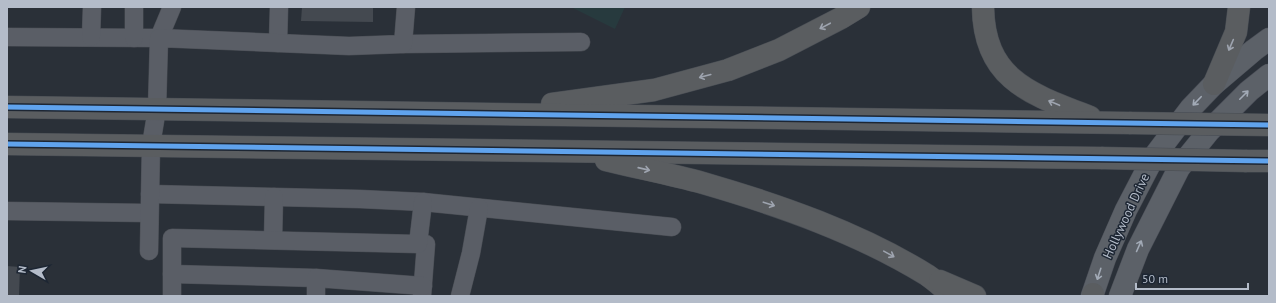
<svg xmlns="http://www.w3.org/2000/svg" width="1276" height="303" viewBox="0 0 1276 303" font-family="'PT Sans',sans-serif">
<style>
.green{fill:#273a3e}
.building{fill:#444950}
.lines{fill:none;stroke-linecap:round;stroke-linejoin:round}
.minor-casing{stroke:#484c53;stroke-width:19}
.major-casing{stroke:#484c55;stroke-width:23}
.highway-casing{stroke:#474c53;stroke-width:23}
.minor{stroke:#5a5e66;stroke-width:18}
.major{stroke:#5c6168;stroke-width:22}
.highway{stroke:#5a5d60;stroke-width:22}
.highway-bridge-casing{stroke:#474c53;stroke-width:23;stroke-linecap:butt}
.highway-bridge{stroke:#5a5d60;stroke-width:22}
.cycleway-casing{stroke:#1d2633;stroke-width:8}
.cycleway{stroke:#60a3ed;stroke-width:5}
.oneway{stroke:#9ea4af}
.oneway2{stroke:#a2aab6}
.labels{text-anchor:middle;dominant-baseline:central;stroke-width:3;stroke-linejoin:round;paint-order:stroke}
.street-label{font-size:13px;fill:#b4bcc9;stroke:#1d2633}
</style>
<rect width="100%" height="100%" fill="#2a3038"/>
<!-- green -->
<polygon class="green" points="571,7 625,7 615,29"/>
<!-- building -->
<g class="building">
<polygon points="302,7 373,7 373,22 301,21"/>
<polygon points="7,266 20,267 19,296 7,296"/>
</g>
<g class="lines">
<defs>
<g id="minor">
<polyline points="7,37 159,38 172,7"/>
<polyline points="91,37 92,7"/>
<polyline points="134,38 134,7"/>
<polyline points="278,43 279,7"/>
<polyline points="403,44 581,42"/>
<polyline points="150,194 360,199 423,202 672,227"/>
<polyline points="7,211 149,213"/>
<polyline points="273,240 274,197"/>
<polyline points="418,244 426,244 422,296"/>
<polyline points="149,251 151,145 157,109 159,38 349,46 403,44 406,7"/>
<polyline points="172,274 316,278"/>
<polyline points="172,296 172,238 418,244 423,202"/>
<polyline points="316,296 316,278 423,286"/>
<polyline points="460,296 471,253 479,208"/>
</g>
<g id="major">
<polyline points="1092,296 1105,258 1126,210 1153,158 1191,108 1214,84 1254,50 1269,39"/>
<polyline points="1120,296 1138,249 1179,168 1209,131 1249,91 1269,75"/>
</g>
<g id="highway">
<path d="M983 7C984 80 1031 94 1090 117"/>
<polyline points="1214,84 1236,32 1239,7"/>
<polyline points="552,104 654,90 728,70 779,50 841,18 859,7"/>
<polyline points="7,107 1129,123"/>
<polyline points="7,144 1101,158"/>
<path d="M606 160C638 168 671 174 703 183 779 205 859 233 927 275 936 281 944 289 953 296"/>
<polyline points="1247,161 1269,161"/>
<polyline points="940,281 975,296"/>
<polyline points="1093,294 1093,296"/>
</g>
</defs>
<!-- minor casing -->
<use href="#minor" class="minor-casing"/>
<!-- major casing -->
<use href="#major" class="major-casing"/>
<!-- highway casing -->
<use href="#highway" class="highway-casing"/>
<!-- minor -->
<use href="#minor" class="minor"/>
<!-- major -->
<use href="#major" class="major"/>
<!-- highway -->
<use href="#highway" class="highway"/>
<defs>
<g id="highway-bridge">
<polyline points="1129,123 1269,125"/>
<polyline points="1101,158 1247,161"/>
</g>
</defs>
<!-- highway-bridge casing -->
<use href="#highway-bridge" class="highway-bridge-casing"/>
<!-- highway-bridge -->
<use href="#highway-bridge" class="highway-bridge"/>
<defs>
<g id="cycleway">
<polyline points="7,107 1269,125"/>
<polyline points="7,144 1269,161"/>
</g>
</defs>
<!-- cycleway casing -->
<use href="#cycleway" class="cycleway-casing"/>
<!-- cycleway -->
<use href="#cycleway" class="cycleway"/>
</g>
<!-- one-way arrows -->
<defs><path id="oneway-shaft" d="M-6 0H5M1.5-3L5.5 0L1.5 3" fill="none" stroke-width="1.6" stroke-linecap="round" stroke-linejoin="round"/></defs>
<g class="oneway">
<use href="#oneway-shaft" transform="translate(825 26) rotate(152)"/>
<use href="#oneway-shaft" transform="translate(1231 45) rotate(113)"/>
<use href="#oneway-shaft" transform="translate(705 76) rotate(165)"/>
<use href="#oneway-shaft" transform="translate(1054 103) rotate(-157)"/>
<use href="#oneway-shaft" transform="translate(644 169) rotate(13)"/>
<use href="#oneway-shaft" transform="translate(769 204) rotate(18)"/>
<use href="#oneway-shaft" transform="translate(889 254) rotate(29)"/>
</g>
<g class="oneway2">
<use href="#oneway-shaft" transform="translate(1244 95) rotate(-45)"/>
<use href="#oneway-shaft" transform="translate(1197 101) rotate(134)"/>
<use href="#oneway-shaft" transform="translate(1139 246) rotate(-66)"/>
<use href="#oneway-shaft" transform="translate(1099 274) rotate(108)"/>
</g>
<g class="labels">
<!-- street labels -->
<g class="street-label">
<text transform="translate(1126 216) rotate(-65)">Hollywood Drive</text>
</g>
</g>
<!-- border -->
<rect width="1276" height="303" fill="none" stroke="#b4bcc9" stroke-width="16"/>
<!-- north arrow -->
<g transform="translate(32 271) rotate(279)" stroke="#1d2633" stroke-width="3" paint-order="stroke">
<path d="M0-3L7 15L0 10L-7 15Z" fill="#b4bcc9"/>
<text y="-6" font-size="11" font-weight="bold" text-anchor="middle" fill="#b4bcc9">N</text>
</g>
<!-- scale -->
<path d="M1136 283v6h112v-6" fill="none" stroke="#b4bcc9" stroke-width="2"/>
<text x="1142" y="283" font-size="12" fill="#b4bcc9" stroke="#1d2633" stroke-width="3" paint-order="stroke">50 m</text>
</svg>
